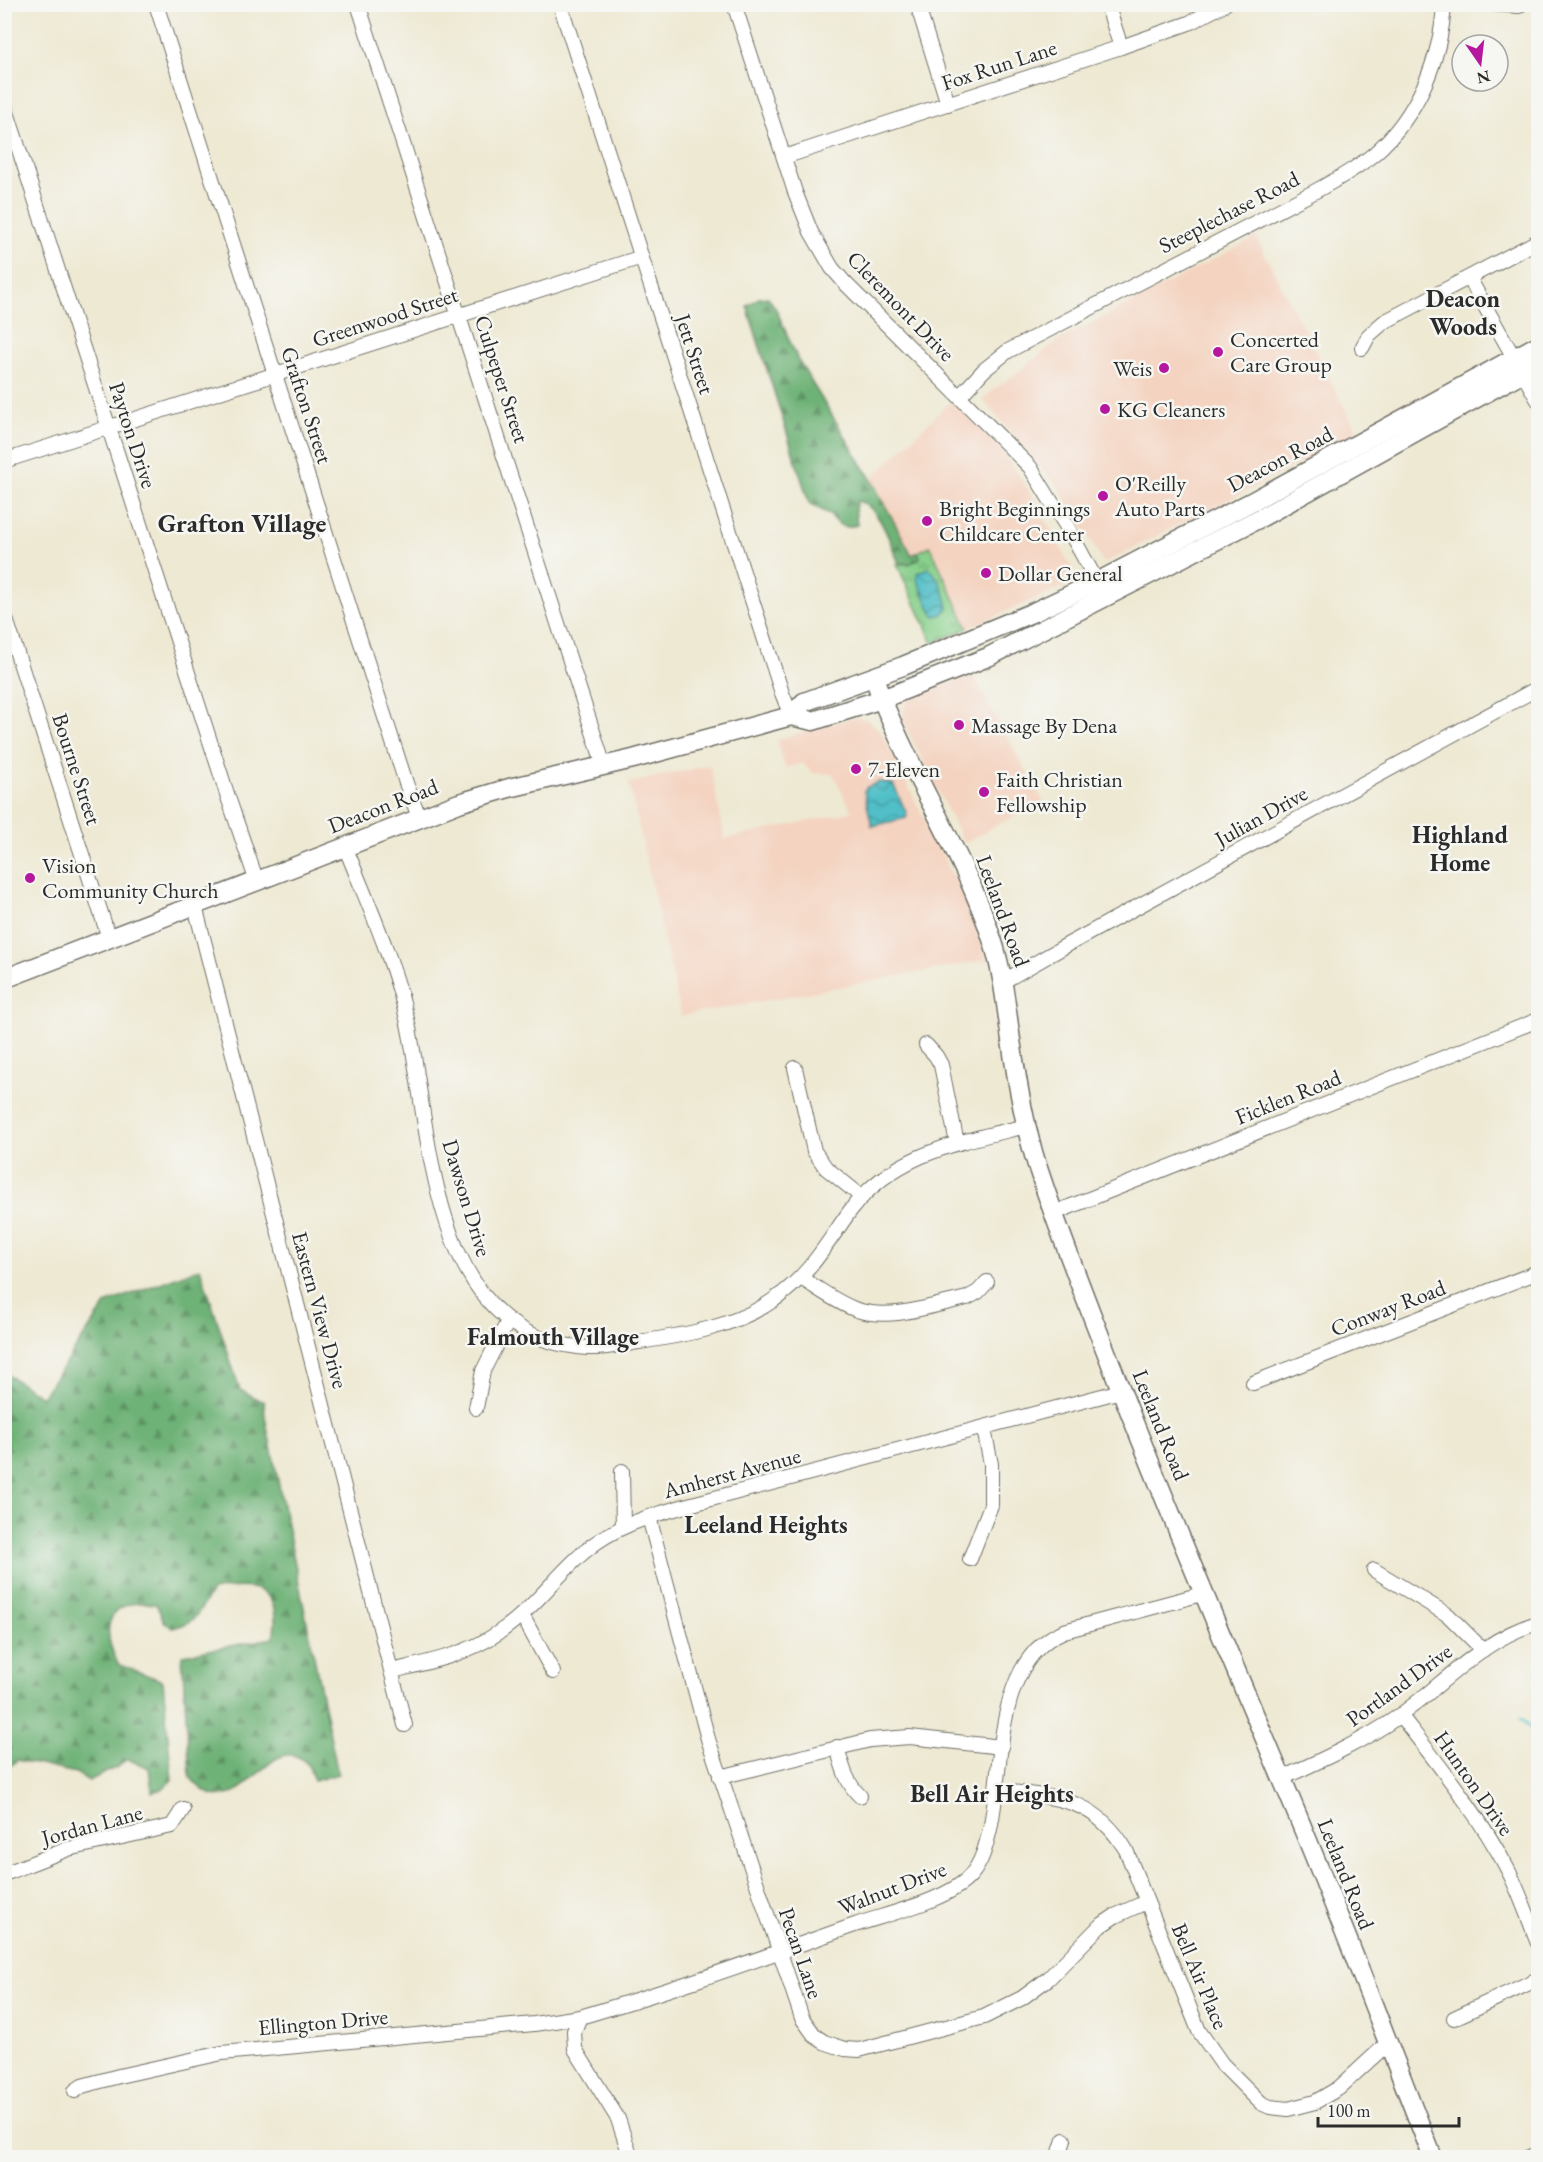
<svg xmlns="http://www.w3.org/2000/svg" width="1543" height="2162" viewBox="0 0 1543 2162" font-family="'EB Garamond',serif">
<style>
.built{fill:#f4d3c0}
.grass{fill:url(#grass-tufts);stroke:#5a7e5b;stroke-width:1.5}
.forest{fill:url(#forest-firs);stroke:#4c6e51;stroke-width:1.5}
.water{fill:url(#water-waves);stroke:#3e7579;stroke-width:1.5}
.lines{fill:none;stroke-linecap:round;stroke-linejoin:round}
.stream{stroke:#51bfc7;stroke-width:3}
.minor-casing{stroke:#6f6e66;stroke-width:16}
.major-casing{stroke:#6f6e66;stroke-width:21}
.minor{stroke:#fff;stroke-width:14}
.major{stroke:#fff;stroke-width:18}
.poi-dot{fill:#b5179e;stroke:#f6f6f2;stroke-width:2}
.labels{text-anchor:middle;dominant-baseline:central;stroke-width:5;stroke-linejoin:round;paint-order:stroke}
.street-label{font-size:22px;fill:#2b2b2b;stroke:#f6f6f2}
.poi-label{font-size:22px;fill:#2b2b2b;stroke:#f6f6f2;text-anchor:start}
.neighbourhood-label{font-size:24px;font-weight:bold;fill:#2b2b2b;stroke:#f6f6f2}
.quarter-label{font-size:26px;font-weight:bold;fill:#2b2b2b;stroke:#f6f6f2}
</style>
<defs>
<pattern id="grass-tufts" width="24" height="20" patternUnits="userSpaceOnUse" patternTransform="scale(1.5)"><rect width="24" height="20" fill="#88d08b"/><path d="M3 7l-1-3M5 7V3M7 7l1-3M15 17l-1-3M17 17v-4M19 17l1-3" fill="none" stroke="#6fa972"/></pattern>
<pattern id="forest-firs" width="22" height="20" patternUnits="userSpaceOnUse" patternTransform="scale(1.5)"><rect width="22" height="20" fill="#6eb277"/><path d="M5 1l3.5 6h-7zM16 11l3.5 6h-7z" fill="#5b9162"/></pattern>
<pattern id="water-waves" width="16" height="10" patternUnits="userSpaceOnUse" patternTransform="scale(1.5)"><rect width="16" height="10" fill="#51bfc7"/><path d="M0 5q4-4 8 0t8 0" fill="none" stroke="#439ba2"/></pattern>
</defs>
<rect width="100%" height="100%" fill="#f6f6f2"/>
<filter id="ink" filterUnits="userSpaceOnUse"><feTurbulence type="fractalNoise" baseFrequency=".0167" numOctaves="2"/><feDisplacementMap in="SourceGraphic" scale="12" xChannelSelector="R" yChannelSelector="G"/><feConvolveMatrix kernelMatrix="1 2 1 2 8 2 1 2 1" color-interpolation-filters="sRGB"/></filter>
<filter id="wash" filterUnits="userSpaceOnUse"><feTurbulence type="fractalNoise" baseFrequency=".008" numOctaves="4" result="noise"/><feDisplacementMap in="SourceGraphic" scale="24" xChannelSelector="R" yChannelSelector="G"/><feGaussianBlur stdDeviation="1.35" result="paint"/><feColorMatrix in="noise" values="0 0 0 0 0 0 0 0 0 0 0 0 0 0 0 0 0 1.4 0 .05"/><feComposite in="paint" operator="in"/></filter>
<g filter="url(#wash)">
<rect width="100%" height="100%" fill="#eee9d3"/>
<!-- built -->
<g class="built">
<polygon points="1256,237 1358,434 1104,563 1061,491 982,399 1061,339"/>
<polygon points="953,399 1004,453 1028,489 1072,568 1066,586 968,628 931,547 912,555 871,479"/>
<polygon points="972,674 1043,801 964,843 904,723 903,711 908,700 912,697"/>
<polygon points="854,717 867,719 881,732 967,904 987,960 681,1016 629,783 710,765 725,839 852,812 833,774 812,773 803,763 785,768 777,740"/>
</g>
<!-- grass -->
<polygon class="grass" points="930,546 968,628 933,643 897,564 909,564 920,558 918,552"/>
<!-- forest -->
<g class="forest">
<path d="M768 297 776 309 798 360 871 479 912 555 918 552 920 558C913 564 909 564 899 563 891 545 879 504 857 501L855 508 857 525C836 531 840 521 827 513 821 510 815 507 809 503L747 306 759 298Z"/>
<path d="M200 1268 240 1390 264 1402 265 1417 338 1774 314 1781C312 1776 310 1768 307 1764 306 1762 301 1759 300 1758 264 1736 237 1836 190 1777L182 1655 273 1638C283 1586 254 1582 212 1591 198 1611 198 1623 172 1628L164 1621 156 1604C108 1597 99 1626 118 1664L163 1681 172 1780 162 1789 152 1792 149 1768 127 1759 117 1767 89 1781 76 1773 17 1760 5 1771 4 1538 9 1534 4 1512 5 1500 8 1491 4 1474 5 1373 42 1397 107 1303Z"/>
</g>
<!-- water -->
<g class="water">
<path d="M928 568C940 576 945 594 948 608L941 615 935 616 932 613 917 579V573Z"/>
<polygon points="879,782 893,784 907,814 906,818 872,826 864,791 867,787"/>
</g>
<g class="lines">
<!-- stream -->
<polyline class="stream" points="1521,1718 1538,1736"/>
</g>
</g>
<g filter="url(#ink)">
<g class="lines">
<defs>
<g id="minor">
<polyline points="156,4 406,783 419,817"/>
<polyline points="358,4 604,766"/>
<polyline points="560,4 782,693 791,716"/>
<polyline points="734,4 795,192 811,232 832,268 845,283 1030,467 1070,532 1102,591"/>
<polyline points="917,4 948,104"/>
<polyline points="1107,4 1121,47"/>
<polyline points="1492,4 1519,6"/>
<polyline points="4,103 229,800 257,882"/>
<polyline points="784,157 1121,47 1189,23 1225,4"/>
<polyline points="1469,278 1538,400"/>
<polyline points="1362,348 1369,335 1384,322 1538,241"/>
<path d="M960 396 984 370 1008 351 1312 193C1334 181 1356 169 1375 153 1417 116 1441 60 1444 4"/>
<polyline points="4,461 642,257"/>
<polyline points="4,613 109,938"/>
<path d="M345 846C367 902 394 960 407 1019 432 1130 428 1331 578 1347 598 1350 618 1345 639 1342 685 1335 736 1327 775 1299 809 1276 827 1243 850 1211 893 1153 961 1142 1026 1126"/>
<polyline points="195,906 405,1725"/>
<polyline points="1004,981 1067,945 1538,688"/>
<polyline points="926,1045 936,1056 941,1065 957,1143"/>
<polyline points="795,1068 814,1151 826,1168 862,1197"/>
<polyline points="1054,1213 1538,1020"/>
<path d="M801 1278C819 1289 837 1303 857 1310 892 1321 933 1305 967 1298L978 1292 987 1282"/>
<polyline points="1253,1383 1538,1272"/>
<polyline points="476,1408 483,1371 508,1321"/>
<polyline points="622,1471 623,1527"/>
<polyline points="649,1517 708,1739 802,2018 815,2036 824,2042 845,2049 859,2050 984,2017 1022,1998 1049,1978 1100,1926 1115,1916 1146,1902"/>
<polyline points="970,1559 991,1505 991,1464 984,1429"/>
<polyline points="1374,1570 1448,1615 1483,1650"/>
<polyline points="522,1615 553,1672"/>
<path d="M392 1671C429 1662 466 1655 498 1633 532 1611 554 1578 584 1552 615 1525 654 1515 692 1504L1121 1391"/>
<path d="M1400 1715C1438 1764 1479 1814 1508 1870 1520 1893 1528 1918 1538 1942"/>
<path d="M837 1747C842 1765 846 1783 860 1796"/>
<polyline points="720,1777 870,1740 910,1737 1002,1747"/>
<path d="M1282 1778C1322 1760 1362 1742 1399 1716 1444 1684 1483 1638 1538 1623"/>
<path d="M996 1790C1053 1798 1093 1795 1126 1850L1199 2031 1222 2064 1261 2103 1270 2107 1288 2109 1315 2102 1339 2088 1388 2043"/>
<polyline points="4,1874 68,1849 172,1826 183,1809"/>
<polyline points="1454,2018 1538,1979"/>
<polyline points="75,2091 82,2086 119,2076 222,2053 534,2024 580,2017"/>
<path d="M631 2158 618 2119 575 2049 574 2031 580 2017C673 1990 764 1957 855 1925 887 1914 950 1900 971 1875 982 1862 986 1846 990 1829 1004 1766 993 1660 1064 1631L1202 1594"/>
<polyline points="1058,2158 1064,2140"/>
<polyline points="1527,2158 1538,2153"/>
</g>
<g id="major">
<path d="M874 677C905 768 962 847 992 939 1003 972 1006 1006 1011 1040 1017 1082 1024 1125 1037 1165 1059 1233 1086 1300 1112 1367 1165 1503 1222 1638 1279 1772 1334 1899 1382 2029 1433 2158"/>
<polyline points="791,716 804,702 903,666 1034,612 1097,582 1253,501 1538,345"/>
<polyline points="4,979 459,803 509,788 633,759 791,716 813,721 882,699 988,657 1262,517 1538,364"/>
</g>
</defs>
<!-- minor casing -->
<use href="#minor" class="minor-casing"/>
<!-- major casing -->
<use href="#major" class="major-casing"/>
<!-- minor -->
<use href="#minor" class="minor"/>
<!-- major -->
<use href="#major" class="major"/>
</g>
</g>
<!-- markers -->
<g class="poi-dot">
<circle cx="1218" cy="352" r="6"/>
<circle cx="1164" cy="368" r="6"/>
<circle cx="1105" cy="409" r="6"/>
<circle cx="1103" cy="496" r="6"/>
<circle cx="927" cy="521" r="6"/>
<circle cx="986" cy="573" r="6"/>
<circle cx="959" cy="725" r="6"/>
<circle cx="856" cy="769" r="6"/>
<circle cx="984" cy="792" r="6"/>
<circle cx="30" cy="878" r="6"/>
</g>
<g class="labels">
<!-- street labels -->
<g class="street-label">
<text transform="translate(999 65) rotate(-18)">Fox Run Lane</text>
<text transform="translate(1229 212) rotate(-27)">Steeplechase Road</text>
<text transform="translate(901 306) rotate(46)">Cleremont Drive</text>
<text transform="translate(385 317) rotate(-18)">Greenwood Street</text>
<text transform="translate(695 354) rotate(72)">Jett Street</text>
<text transform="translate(502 379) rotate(72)">Culpeper Street</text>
<text transform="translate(307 405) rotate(72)">Grafton Street</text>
<text transform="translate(133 435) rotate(72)">Payton Drive</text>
<text transform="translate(1280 459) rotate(-28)">Deacon Road</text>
<text transform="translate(77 769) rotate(72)">Bourne Street</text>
<text transform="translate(383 806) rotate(-21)">Deacon Road</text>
<text transform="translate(1261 816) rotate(-29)">Julian Drive</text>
<text transform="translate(1003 911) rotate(70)">Leeland Road</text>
<text transform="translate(1288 1097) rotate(-22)">Ficklen Road</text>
<text transform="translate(467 1198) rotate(73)">Dawson Drive</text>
<text transform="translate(1388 1308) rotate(-21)">Conway Road</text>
<text transform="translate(320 1310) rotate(75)">Eastern View Drive</text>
<text transform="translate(1161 1425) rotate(68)">Leeland Road</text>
<text transform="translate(732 1473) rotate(-15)">Amherst Avenue</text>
<text transform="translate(1399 1685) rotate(-36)">Portland Drive</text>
<text transform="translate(1474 1783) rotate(55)">Hunton Drive</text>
<text transform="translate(92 1825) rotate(-15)">Jordan Lane</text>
<text transform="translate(1346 1874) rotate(68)">Leeland Road</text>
<text transform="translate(892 1888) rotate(-21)">Walnut Drive</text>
<text transform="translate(801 1953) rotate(71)">Pecan Lane</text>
<text transform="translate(1200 1976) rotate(67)">Bell Air Place</text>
<text transform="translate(323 2022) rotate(-5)">Ellington Drive</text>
</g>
<!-- poi labels -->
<g class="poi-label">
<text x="1230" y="339">Concerted<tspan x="1230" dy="25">Care Group</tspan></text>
<text x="1152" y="368" text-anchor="end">Weis</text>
<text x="1117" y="409">KG Cleaners</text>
<text x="1115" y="483">O'Reilly<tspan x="1115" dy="25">Auto Parts</tspan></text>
<text x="939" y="508">Bright Beginnings<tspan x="939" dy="25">Childcare Center</tspan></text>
<text x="998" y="573">Dollar General</text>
<text x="971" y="725">Massage By Dena</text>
<text x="868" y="769">7-Eleven</text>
<text x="996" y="779">Faith Christian<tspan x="996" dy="25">Fellowship</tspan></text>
<text x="42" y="865">Vision<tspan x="42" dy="25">Community Church</tspan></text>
</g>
<!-- neighbourhood labels -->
<g class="neighbourhood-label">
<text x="1463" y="298">Deacon<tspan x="1463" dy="28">Woods</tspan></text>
<text x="1460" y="834">Highland<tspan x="1460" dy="28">Home</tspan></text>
<text x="553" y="1336">Falmouth Village</text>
<text x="766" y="1524">Leeland Heights</text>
<text x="992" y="1793">Bell Air Heights</text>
</g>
<!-- quarter labels -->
<g class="quarter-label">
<text x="242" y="523">Grafton Village</text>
</g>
</g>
<!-- margin -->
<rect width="1543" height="2162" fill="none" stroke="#f6f6f2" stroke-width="24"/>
<!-- north arrow -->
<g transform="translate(1480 63) rotate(166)"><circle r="28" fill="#f6f6f2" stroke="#a5a5a2" stroke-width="1.5"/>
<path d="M0-4.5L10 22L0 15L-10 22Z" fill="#b5179e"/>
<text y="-9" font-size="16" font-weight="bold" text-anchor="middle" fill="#2b2b2b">N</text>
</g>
<!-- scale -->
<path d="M1318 2117v9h141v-9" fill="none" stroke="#2b2b2b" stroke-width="3"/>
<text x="1327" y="2117" font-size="18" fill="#2b2b2b" stroke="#f6f6f2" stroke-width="4.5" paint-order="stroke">100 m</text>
</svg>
